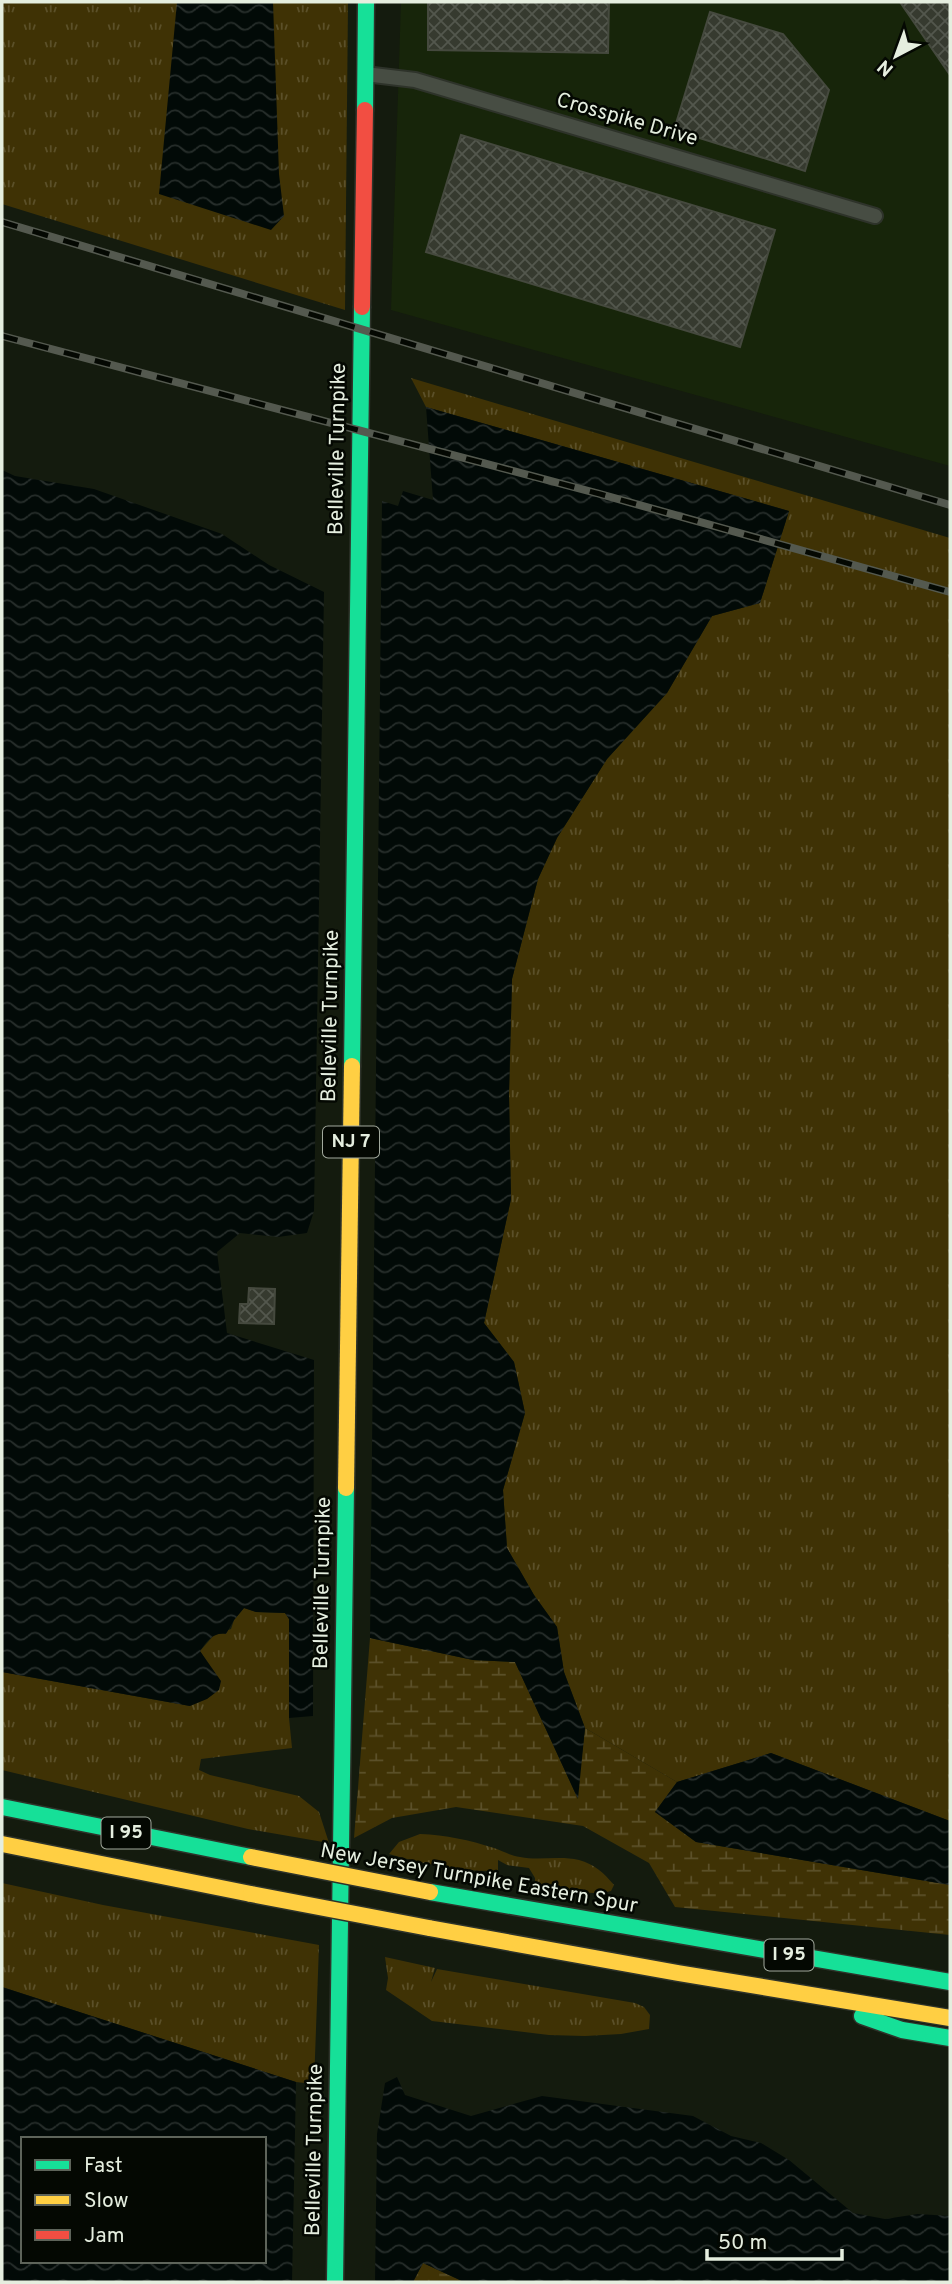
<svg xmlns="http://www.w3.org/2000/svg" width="952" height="2284" viewBox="0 0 952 2284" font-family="Overpass,sans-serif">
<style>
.built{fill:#17250a}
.grass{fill:url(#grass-tufts)}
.wetland{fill:url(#wetland-marsh)}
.water{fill:url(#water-waves);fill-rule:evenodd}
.building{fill:url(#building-cross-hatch);stroke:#45493e;stroke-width:2}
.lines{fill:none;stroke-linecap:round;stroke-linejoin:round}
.street-casing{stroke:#2e332a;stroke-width:18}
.fast-casing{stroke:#2e332a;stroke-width:19}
.slow-casing{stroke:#2e332a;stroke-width:19}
.jam-casing{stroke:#2e332a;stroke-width:19}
.street{stroke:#474d43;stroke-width:14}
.fast{stroke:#16e098;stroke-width:16}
.slow{stroke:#ffcf43;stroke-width:16}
.jam{stroke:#f24e42;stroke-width:16}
.rail-casing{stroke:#54594f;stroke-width:8}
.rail{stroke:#040802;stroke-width:5;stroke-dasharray:16;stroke-linecap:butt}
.slow-bridge-casing{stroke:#2e332a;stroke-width:19;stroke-linecap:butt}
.slow-bridge{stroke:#ffcf43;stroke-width:16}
.labels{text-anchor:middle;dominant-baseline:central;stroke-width:5;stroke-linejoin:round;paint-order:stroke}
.shield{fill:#040802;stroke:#a2a99d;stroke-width:2}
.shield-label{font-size:19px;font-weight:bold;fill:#e5eedf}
.street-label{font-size:21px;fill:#e5eedf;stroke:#040802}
</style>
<defs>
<pattern id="grass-tufts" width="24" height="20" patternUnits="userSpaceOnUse" patternTransform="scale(1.75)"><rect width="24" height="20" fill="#3f3205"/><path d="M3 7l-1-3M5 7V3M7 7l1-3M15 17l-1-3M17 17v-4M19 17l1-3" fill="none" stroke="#5b5029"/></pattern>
<pattern id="wetland-marsh" width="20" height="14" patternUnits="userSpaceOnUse" patternTransform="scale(1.75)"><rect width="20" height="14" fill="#3f3205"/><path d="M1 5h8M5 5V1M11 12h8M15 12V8" fill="none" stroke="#5b5029"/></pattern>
<pattern id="water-waves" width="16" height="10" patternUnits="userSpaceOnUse" patternTransform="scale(1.75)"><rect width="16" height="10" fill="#020a07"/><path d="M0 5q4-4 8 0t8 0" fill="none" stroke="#272e2b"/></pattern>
<pattern id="building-cross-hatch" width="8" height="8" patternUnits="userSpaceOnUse" patternTransform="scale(1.75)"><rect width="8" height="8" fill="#363a2f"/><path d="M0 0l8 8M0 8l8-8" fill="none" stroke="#53574d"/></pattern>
</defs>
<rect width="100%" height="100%" fill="#141b0e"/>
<!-- built -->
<polygon class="built" points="401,2 950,2 950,466 391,310"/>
<!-- grass -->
<g class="grass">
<polygon points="2,2 348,2 345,310 2,204"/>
<polygon points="411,378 950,538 950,1821 771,1753 677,1782 585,1728 564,1672 557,1627 534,1595 507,1548 503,1490 525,1413 514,1362 484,1323 511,1199 509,1094 512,979 538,879 557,838 607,759 667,693 712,616 760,603 789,511 426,407"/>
<polygon points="244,1608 256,1612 285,1613 289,1619 289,1718 292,1748 201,1759 199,1770 210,1775 299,1796 319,1812 329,1843 248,1829 2,1770 2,1672 190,1706 210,1667 200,1651 214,1635 231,1629 234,1620"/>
<path d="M420 1834C446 1835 469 1840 494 1848 503 1851 511 1856 520 1857 540 1861 559 1855 579 1860 594 1864 604 1873 614 1885L611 1891C587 1897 560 1888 535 1883V1878L529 1868 507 1865 498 1860V1871C461 1872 424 1864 389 1854L399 1842Z"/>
<polygon points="2,1883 103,1905 319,1945 314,2084 296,2082 2,1987"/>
<polygon points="385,1957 435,1968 431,1982 437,1969 635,2003 644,2007 650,2015 649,2029 621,2034 585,2036 549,2035 432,2021 386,1990 388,1978"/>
</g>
<!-- wetland -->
<g class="wetland">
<polygon points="370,1638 473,1660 515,1662 577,1797 585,1728 677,1782 655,1812 696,1842 950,1885 950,1935 675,1907 649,1863 583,1826 456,1807 392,1818 354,1838"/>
<polygon points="423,2263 464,2282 413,2282"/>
</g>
<!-- water -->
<g class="water">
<polygon points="177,2 273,2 279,174 284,216 271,230 159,194"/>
<polygon points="426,407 789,511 760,603 712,616 667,693 607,759 557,838 538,879 512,979 509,1094 511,1199 484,1323 514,1362 525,1413 503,1490 507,1548 534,1595 557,1627 564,1672 585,1728 578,1799 515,1662 473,1660 370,1638 382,501 398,506 403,491 433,500"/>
<path d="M2 470 15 476 94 489 222 534 269 565 324 592 314 1211 307 1233 278 1237 240 1233 217 1252 227 1333 314 1360 313 1716 289 1718V1619L285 1613 256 1612 244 1608 234 1620 226 1634C213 1632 207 1641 200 1651L221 1681 219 1690 207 1699 190 1706 2 1672Z"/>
<polygon points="771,1753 950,1821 950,1885 696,1842 655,1812 677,1782"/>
<path d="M2 1987 296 2082 292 2282H2ZM23 2139H264V2261H23Z"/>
<polygon points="397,2077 405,2095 471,2116 542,2096 693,2116 731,2136 761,2143 789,2160 853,2213 885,2219 918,2214 950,2216 950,2282 464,2282 423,2263 413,2282 375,2282 377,2134 385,2083"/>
</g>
<!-- building -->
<g class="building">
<polygon points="428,2 609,2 608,53 428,50"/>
<polygon points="900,2 950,2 950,75"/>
<polygon points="710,12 783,34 829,90 805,171 674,130"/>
<polygon points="461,135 775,230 740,347 426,252"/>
<polygon points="249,1288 275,1289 274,1324 239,1323 240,1304 248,1304"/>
</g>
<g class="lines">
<defs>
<polyline id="street" points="365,74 415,80 875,216"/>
<g id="fast">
<polyline points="365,110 366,2"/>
<polyline points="352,1066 362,307"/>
<polyline points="2,1807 251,1857"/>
<polyline points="430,1892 950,1982"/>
<polyline points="862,2016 902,2030 950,2038"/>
<polyline points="335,2282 346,1488"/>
</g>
<g id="slow">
<polyline points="346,1488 352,1066"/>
<polyline points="2,1844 251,1894"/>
<polyline points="429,1928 678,1973 950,2018"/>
</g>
<polyline id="jam" points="362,307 365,110"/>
</defs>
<!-- street casing -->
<use href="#street" class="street-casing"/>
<!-- fast casing -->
<use href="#fast" class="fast-casing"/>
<!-- slow casing -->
<use href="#slow" class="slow-casing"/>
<!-- jam casing -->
<use href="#jam" class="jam-casing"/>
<!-- street -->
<use href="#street" class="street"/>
<!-- fast -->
<use href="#fast" class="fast"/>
<!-- slow -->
<use href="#slow" class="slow"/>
<!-- jam -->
<use href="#jam" class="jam"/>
<defs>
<g id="rail">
<polyline points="2,222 950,505"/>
<polyline points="2,336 600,494 950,592"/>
</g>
</defs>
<!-- rail casing -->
<use href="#rail" class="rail-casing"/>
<!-- rail -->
<use href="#rail" class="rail"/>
<defs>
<g id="slow-bridge">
<polyline points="251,1857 430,1892"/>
<polyline points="251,1894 429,1928"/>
</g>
</defs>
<!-- slow-bridge casing -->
<use href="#slow-bridge" class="slow-bridge-casing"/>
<!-- slow-bridge -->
<use href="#slow-bridge" class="slow-bridge"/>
</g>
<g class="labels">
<!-- shield labels -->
<g class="shield">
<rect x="323" y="1126.5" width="56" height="31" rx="5"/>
<rect x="101.5" y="1817.5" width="49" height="31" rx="5"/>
<rect x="764.5" y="1939.5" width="49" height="31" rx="5"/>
</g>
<g class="shield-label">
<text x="351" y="1142">NJ 7</text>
<text x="126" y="1833">I 95</text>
<text x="789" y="1955">I 95</text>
</g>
<!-- street labels -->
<g class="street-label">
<text transform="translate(627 120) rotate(16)">Crosspike Drive</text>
<text transform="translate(338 449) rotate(-89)">Belleville Turnpike</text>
<text transform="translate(331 1016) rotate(-89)">Belleville Turnpike</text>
<text transform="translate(323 1583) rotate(-89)">Belleville Turnpike</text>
<text transform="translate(479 1879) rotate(10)">New Jersey Turnpike Eastern Spur</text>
<text transform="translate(315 2150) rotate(-89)">Belleville Turnpike</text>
</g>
</g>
<!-- border -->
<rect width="952" height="2284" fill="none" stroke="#e5eedf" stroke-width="7"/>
<!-- legend -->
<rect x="21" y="2137" width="245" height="126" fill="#040802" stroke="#5e645a" stroke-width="2"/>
<rect x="35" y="2160" width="35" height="10" fill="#16e098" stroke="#5e645a" stroke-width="2"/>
<text x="84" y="2172" font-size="21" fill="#e5eedf">Fast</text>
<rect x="35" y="2195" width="35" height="10" fill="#ffcf43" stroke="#5e645a" stroke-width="2"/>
<text x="84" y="2207" font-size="21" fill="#e5eedf">Slow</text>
<rect x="35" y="2230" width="35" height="10" fill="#f24e42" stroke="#5e645a" stroke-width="2"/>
<text x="84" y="2242" font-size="21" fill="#e5eedf">Jam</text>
<!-- north arrow -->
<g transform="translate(896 56) rotate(221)" stroke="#040802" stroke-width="5" paint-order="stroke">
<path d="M0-5L12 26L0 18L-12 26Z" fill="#e5eedf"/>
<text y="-10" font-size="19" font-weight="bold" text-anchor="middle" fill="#e5eedf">N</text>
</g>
<!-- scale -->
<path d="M707 2249v10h135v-10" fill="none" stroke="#e5eedf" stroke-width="3.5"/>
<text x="718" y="2249" font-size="21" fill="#e5eedf" stroke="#040802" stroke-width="5" paint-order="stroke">50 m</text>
</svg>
